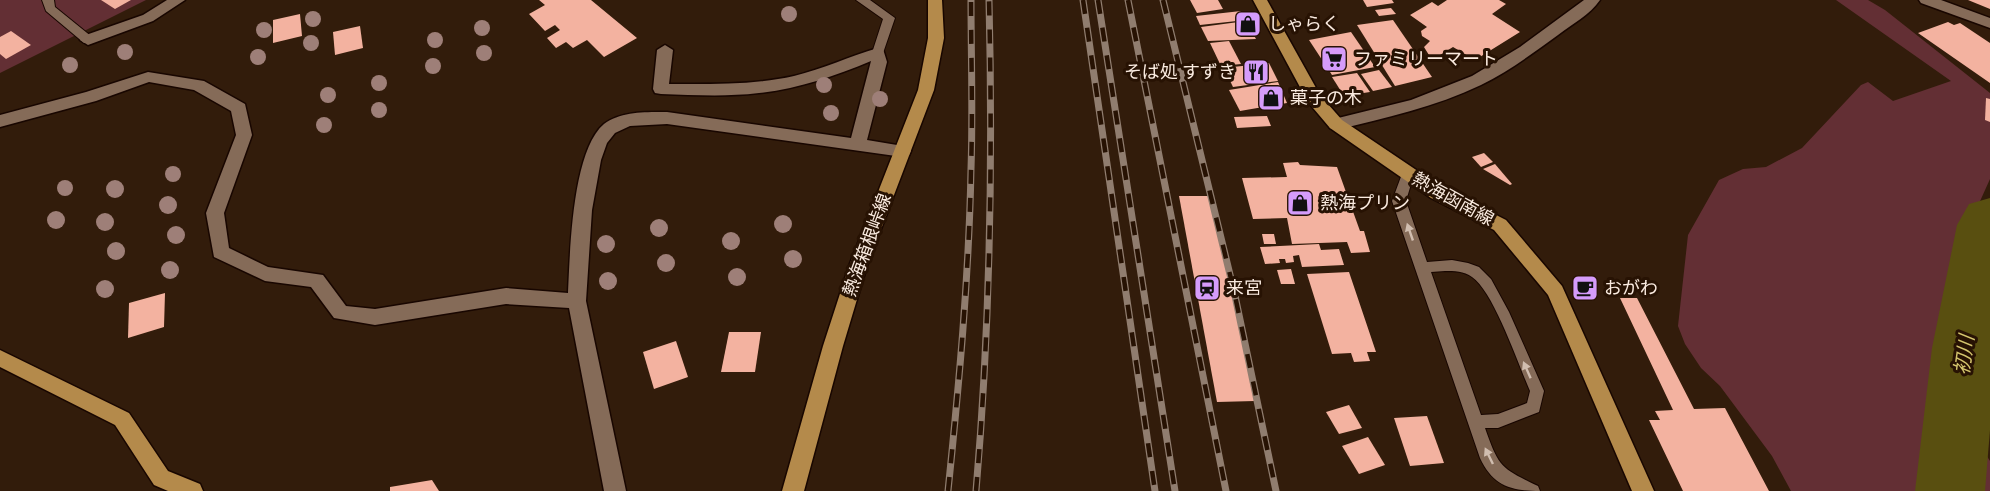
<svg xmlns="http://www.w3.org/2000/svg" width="1990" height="491" viewBox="0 0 1990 491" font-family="'Zilla Slab','Noto Sans JP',serif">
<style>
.green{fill:#632f34}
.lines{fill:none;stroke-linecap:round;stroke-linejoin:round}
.river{fill:#594f10;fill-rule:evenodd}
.building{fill:#f3b2a0}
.lane-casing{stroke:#180600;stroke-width:2}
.street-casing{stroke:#180600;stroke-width:3}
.primary-casing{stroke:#180600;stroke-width:3}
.lane{fill:#856b58;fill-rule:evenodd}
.street{fill:#856b58;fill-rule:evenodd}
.primary{fill:#b48a4b;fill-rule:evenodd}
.rail-casing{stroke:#907d6f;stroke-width:7}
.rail{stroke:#271203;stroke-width:4.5;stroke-dasharray:14;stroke-linecap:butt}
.tree{fill:#9e7f78}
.oneway{fill:#d1beb0}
.labels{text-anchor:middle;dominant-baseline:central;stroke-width:6;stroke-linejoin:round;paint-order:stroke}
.poi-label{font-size:18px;fill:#faebe0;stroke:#271203;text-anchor:start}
.street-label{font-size:18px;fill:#faebe0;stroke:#271203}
.water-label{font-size:20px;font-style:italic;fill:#d4c56d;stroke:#271203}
</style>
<rect width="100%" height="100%" fill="#321c0b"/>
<!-- green -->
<g class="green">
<polygon points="0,0 146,0 0,73"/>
<polygon points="1836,0 1868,0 1885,10 1990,93 1990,179 1972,219 1949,318 1938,329 1958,411 1990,461 1990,491 1791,491 1772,456 1720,386 1701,368 1685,344 1678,326 1688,235 1719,180 1743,169 1766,167 1802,148 1861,85 1868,82 1893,101 1951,81"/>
</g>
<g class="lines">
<!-- river -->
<polygon class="river" points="1990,198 1990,430 1985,491 1915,491 1932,348 1957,225 1969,204"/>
</g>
<!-- building -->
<g class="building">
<polygon points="101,0 131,0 115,9"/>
<polygon points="539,0 591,0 637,38 604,57 587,40 573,48 566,42 556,48 547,38 560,30 555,25 545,31 529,14 545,5"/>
<polygon points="1190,0 1218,0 1223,9 1197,13"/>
<polygon points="1363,0 1392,0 1394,3 1367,7"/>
<polygon points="1447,0 1499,0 1506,4 1492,14 1520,32 1475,60 1453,47 1432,60 1424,47 1430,41 1422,36 1421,31 1427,27 1410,15 1432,2 1438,6"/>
<polygon points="1968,0 1990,0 1990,9"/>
<polygon points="1391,8 1396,14 1379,16 1375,10"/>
<polygon points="1241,11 1246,20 1200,25 1196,16"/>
<polygon points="300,14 302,36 273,43 273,20"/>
<polygon points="1393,20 1432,77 1395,86 1357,25"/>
<polygon points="1246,21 1256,39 1208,41 1201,27"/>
<polygon points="1948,22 1954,25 1960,23 1990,43 1990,83 1918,33"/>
<polygon points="360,26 363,48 335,55 333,32"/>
<polygon points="11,31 31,45 6,59 0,54 0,37"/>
<polygon points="1351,32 1375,67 1332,75 1309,40"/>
<polygon points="1229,41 1241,64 1221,66 1210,43"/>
<polygon points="1269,63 1278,81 1233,87 1224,68"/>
<polygon points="1379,70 1392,87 1373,91 1361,74"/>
<polygon points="1357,73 1370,92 1344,96 1332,77"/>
<polygon points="1278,82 1287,103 1240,111 1229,90"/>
<polygon points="1986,98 1990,99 1990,122 1985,120"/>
<polygon points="1267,116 1271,126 1237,128 1234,117"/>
<polygon points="1484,153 1493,162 1481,167 1472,157"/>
<polygon points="1298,162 1300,165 1337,167 1360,231 1364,231 1370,252 1351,253 1347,242 1292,244 1287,218 1253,219 1242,178 1287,177 1283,163"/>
<polygon points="1495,164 1512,184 1510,185 1483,169"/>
<polygon points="1179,196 1212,196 1255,401 1217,402"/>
<polygon points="1262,234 1274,234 1276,244 1264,244"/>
<polygon points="1319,244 1321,250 1339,249 1344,265 1302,267 1299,255 1293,256 1294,262 1286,263 1285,259 1279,259 1280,263 1265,264 1260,247"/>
<polygon points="1291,269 1295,284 1281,284 1277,270"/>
<polygon points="1349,272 1376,352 1367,352 1370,361 1354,362 1351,353 1332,354 1307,274"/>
<polygon points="165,293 164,327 128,338 129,303"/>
<polygon points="1620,298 1637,298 1694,409 1725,408 1769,491 1683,491 1649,420 1660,420 1655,411 1673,410"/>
<polygon points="729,332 761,332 755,372 721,372"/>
<polygon points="676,341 688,377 654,389 643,352"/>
<polygon points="1349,405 1362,428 1339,434 1326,412"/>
<polygon points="1427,416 1444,463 1410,466 1394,418"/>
<polygon points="1368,437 1385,465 1359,474 1342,446"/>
<polygon points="432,480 439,491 390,491 390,487"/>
</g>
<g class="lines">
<defs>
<g id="lane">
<polygon points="42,0 54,0 55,7 92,37 92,43 84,43 46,11"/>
<polygon points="856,0 870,0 895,18 882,56 874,56 872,53 883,19"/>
<path d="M1408 169 1414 174 1406 201 1427 262 1452 260 1468 263 1479 267 1491 279 1509 312 1544 391 1539 412 1498 428H1485C1499 468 1501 468 1538 486L1540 491C1511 491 1493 486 1480 458L1392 201 1402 174ZM1445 271C1454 271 1464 271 1472 277 1494 292 1518 364 1530 391L1527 403 1498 414 1481 415 1431 272Z"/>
</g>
<g id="street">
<polygon points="167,0 185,0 153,21 88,45 80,40 83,36 143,15"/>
<path d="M1584 0H1600C1590 15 1572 24 1558 35 1533 53 1508 72 1481 85 1435 107 1385 118 1336 130L1330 128 1328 124 1330 120 1411 100 1472 76 1520 47Z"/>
<polygon points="1919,0 1941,0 1990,18 1990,28 1921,3"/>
<path d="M665 45 673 50 669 84C712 84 753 85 794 76 823 69 850 56 878 48L883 49 887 62 867 140 909 147 911 151 909 155 903 157 667 124 630 126 615 133 607 143 601 160 592 210 586 301 626 491H604L569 308 506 304 375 325 334 318 311 287 265 281 214 257 206 213 236 135 231 111 194 90 149 82 96 101 0 127V115L86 92 148 72 204 81 245 104 252 135 224 213 229 248 268 267 323 275 346 306 375 309 506 288 568 293C570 252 572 151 604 124 621 111 647 112 667 112L851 138 871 61C835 76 798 89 759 93 726 97 694 95 661 94L655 93 653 89 657 50Z"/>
</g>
<g id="primary">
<polygon points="928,0 942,0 944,38 934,90 867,266 843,346 804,491 782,491 823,346 849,266 918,90 928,38"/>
<polygon points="1253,0 1267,0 1320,95 1342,120 1443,188 1506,220 1562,286 1654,491 1632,491 1548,295 1494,230 1431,198 1330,128 1308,102"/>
<polygon points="0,350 129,413 168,471 200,484 203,491 168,491 154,485 115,425 0,367"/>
</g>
</defs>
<!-- lane casing -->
<use href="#lane" class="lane-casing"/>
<!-- street casing -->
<use href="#street" class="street-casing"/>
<!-- primary casing -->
<use href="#primary" class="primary-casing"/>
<!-- lane -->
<use href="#lane" class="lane"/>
<!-- street -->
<use href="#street" class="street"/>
<!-- primary -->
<use href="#primary" class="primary"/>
<defs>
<g id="rail">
<polyline points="1083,0 1155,491"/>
<polyline points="1098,0 1175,491"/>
<polyline points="1128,0 1226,491"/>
<polyline points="1163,0 1234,291 1276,491"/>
<path d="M948 491C959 384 969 276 971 169 973 112 971 56 971 0"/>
<path d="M976 491C990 327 993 164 989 0"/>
</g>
</defs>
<!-- rail casing -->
<use href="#rail" class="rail-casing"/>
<!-- rail -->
<use href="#rail" class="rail"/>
</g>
<!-- trees -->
<g class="tree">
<circle cx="789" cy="14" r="8"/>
<circle cx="313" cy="19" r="8"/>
<circle cx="482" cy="28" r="8"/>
<circle cx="264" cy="30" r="8"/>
<circle cx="435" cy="40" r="8"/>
<circle cx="311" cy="43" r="8"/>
<circle cx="125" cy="52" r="8"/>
<circle cx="484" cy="53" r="8"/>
<circle cx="258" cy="57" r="8"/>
<circle cx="70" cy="65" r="8"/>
<circle cx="433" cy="66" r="8"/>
<circle cx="379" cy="83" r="8"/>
<circle cx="824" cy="85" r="8"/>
<circle cx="328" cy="95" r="8"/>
<circle cx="880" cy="99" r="8"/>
<circle cx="379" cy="110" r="8"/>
<circle cx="831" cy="113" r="8"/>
<circle cx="324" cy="125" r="8"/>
<circle cx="173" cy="174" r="8"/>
<circle cx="65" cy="188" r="8"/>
<circle cx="115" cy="189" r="9"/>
<circle cx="168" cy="205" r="9"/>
<circle cx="56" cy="220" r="9"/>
<circle cx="105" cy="222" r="9"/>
<circle cx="783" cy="224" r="9"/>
<circle cx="659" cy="228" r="9"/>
<circle cx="176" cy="235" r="9"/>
<circle cx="731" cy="241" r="9"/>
<circle cx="606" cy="244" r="9"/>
<circle cx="116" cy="251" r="9"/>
<circle cx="793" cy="259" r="9"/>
<circle cx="666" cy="263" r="9"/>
<circle cx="170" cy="270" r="9"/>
<circle cx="737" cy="277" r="9"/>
<circle cx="608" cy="281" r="9"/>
<circle cx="105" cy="289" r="9"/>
</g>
<!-- one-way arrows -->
<defs><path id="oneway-solid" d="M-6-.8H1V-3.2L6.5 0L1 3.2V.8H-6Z" transform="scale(1.5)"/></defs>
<g class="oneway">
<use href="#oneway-solid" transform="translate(1410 232) rotate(-109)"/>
<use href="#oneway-solid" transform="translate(1527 370) rotate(-114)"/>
<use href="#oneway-solid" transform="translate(1489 456) rotate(-116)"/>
</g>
<!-- icons -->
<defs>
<symbol id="shop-square" viewBox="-11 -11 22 22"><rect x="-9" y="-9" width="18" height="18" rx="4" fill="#d59cfb" stroke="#271203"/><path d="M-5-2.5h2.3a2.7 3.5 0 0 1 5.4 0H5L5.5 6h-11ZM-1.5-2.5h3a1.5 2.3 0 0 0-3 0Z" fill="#111"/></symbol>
<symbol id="supermarket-square" viewBox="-11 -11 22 22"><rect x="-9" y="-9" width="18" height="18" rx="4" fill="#d59cfb" stroke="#271203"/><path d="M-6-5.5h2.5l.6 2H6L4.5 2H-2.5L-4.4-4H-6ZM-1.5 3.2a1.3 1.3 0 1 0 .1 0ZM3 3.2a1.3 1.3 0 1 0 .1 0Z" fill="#111"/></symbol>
<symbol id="restaurant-square" viewBox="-11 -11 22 22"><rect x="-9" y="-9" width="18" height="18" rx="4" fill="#d59cfb" stroke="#271203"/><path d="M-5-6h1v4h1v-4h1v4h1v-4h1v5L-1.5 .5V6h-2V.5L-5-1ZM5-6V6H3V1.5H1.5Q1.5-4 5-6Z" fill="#111"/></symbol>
<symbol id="station-square" viewBox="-11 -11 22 22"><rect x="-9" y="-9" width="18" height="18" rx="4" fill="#d59cfb" stroke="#271203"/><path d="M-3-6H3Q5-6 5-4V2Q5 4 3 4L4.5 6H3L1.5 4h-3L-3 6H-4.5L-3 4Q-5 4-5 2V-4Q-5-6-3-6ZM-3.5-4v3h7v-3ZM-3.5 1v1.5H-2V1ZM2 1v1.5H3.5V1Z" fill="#111"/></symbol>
<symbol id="cafe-square" viewBox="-11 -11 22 22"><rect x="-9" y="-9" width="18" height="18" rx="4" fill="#d59cfb" stroke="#271203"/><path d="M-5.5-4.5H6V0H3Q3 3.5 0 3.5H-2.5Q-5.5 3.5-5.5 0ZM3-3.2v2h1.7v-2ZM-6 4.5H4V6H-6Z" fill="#111"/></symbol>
</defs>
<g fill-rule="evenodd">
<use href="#shop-square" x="1233" y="9" width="30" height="30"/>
<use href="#supermarket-square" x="1319" y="44" width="30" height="30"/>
<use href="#restaurant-square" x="1241" y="57" width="30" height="30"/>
<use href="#shop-square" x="1256" y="83" width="30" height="30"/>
<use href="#shop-square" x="1285" y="188" width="30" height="30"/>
<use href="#station-square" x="1192" y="273" width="30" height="30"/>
<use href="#cafe-square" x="1570" y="273" width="30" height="30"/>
</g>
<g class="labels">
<!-- poi labels -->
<g class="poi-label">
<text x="1268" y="24">しゃらく</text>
<text x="1354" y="59">ファミリーマート</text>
<text x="1236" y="72" text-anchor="end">そば処 すずき</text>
<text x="1290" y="98">菓子の木</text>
<text x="1320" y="203">熱海プリン</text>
<text x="1226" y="288">来宮</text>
<text x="1604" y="288">おがわ</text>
</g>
<!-- street labels -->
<g class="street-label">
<text transform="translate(1453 199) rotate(29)">熱海函南線</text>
<text transform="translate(867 245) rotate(-70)">熱海箱根峠線</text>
</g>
<!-- water labels -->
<g class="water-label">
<text transform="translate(1964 355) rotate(-82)">初川</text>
</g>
</g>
</svg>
